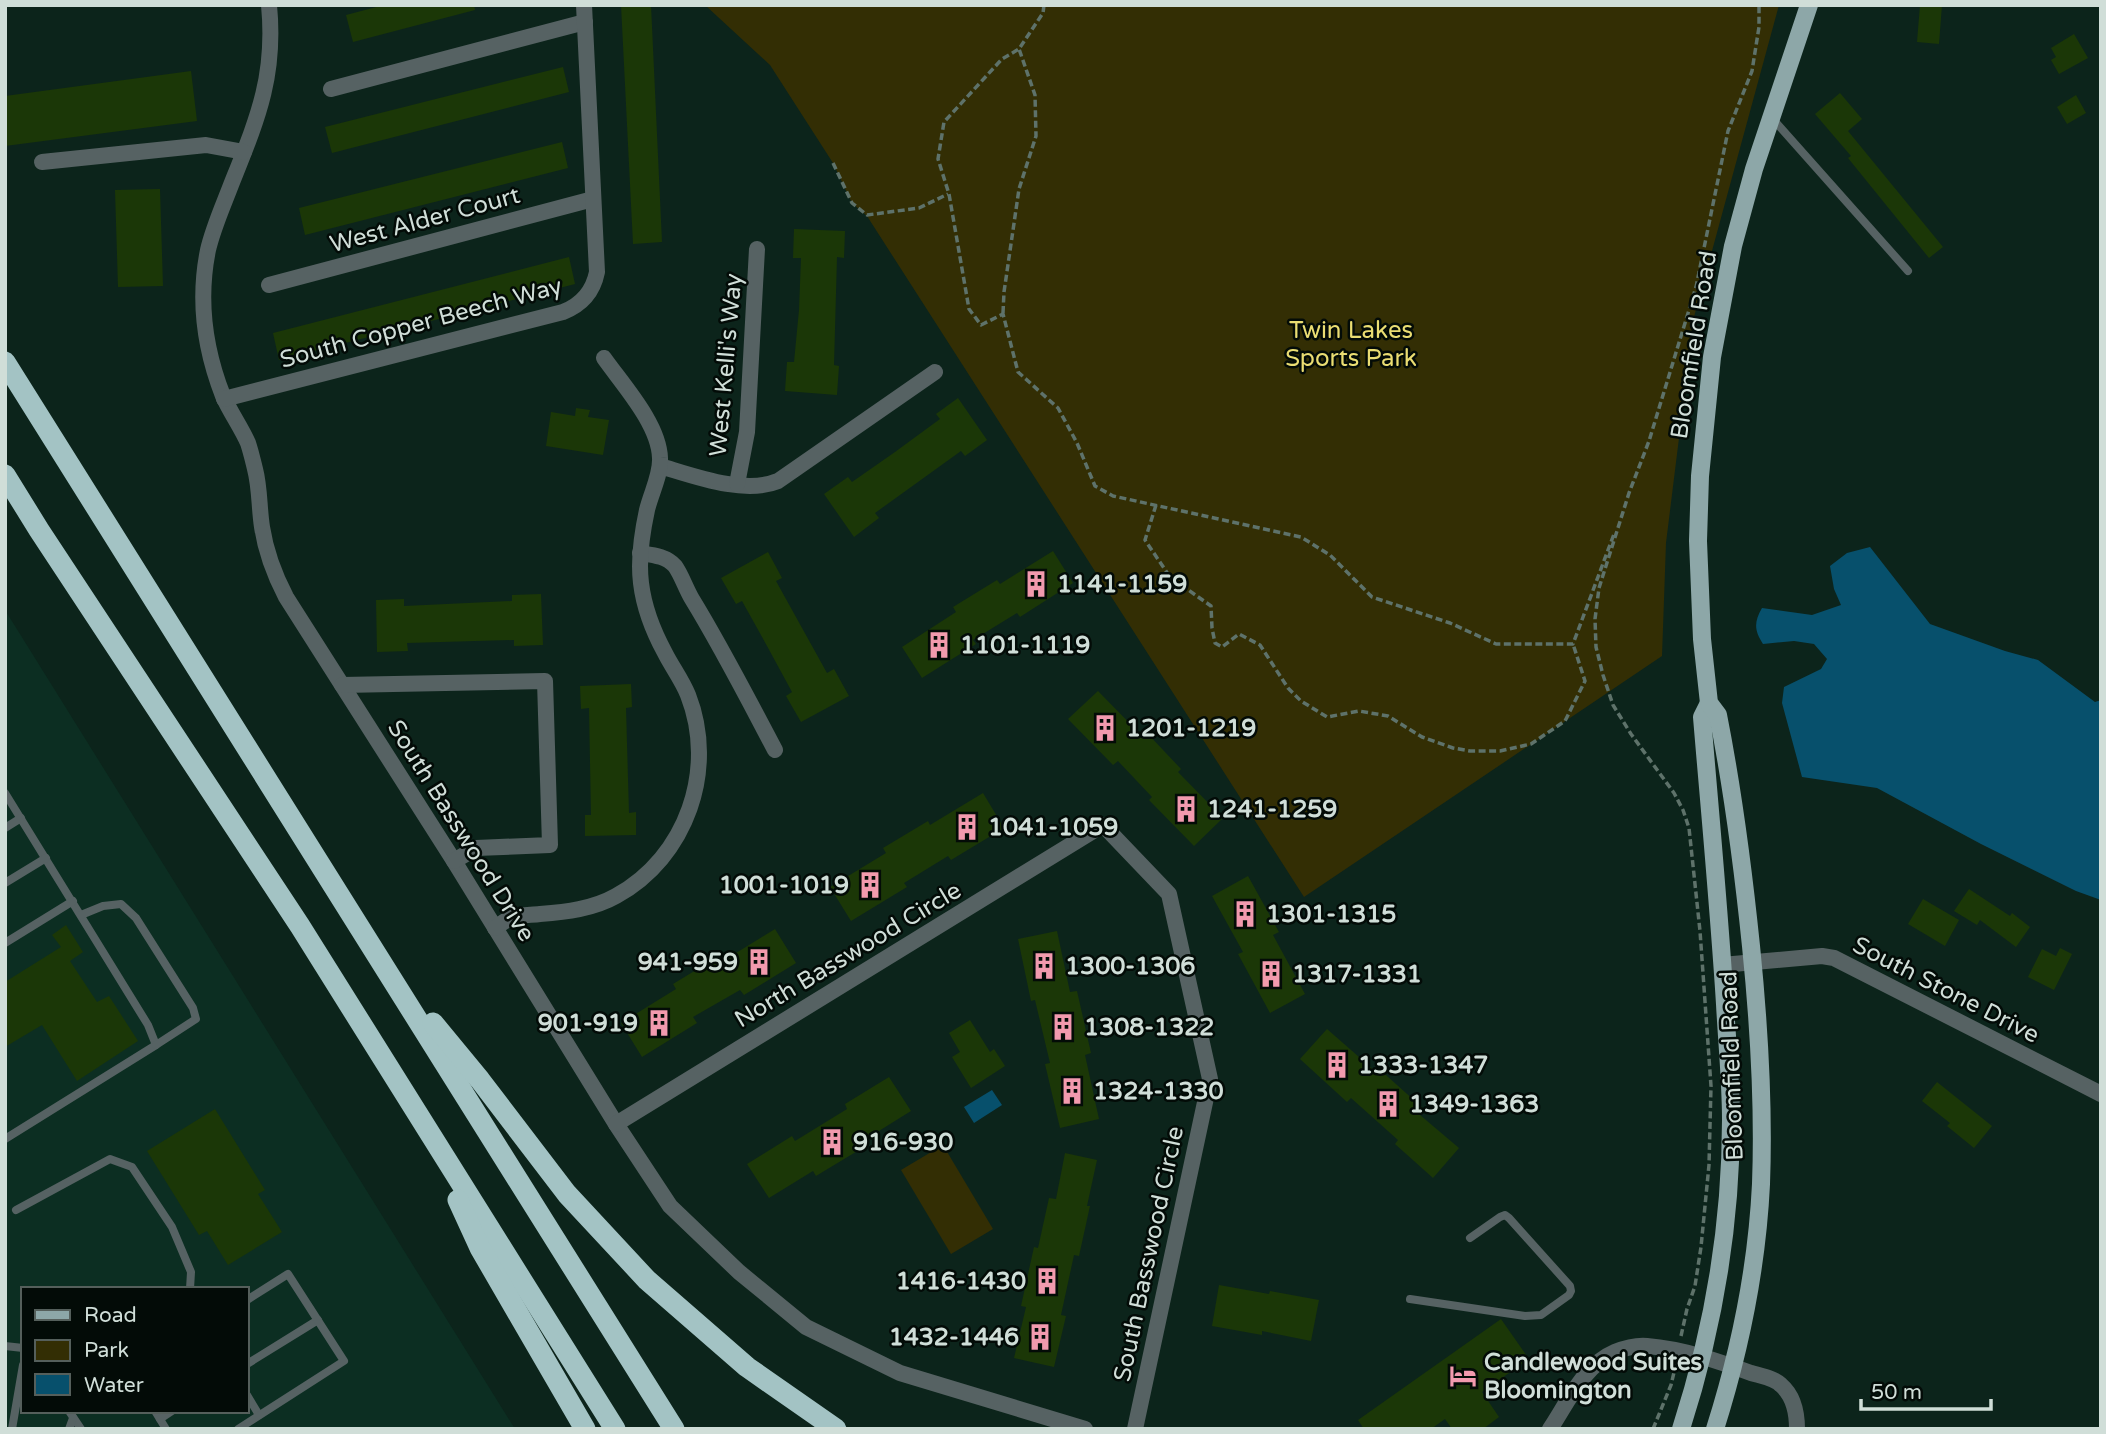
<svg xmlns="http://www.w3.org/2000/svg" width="2106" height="1434" viewBox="0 0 2106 1434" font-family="'Varela Round',sans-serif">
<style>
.built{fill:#0c2e22;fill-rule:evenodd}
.green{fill:#332e04}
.water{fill:#07506c}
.building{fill:#1b3707}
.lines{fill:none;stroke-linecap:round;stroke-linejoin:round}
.path{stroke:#5e726a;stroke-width:3.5;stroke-dasharray:7 3.5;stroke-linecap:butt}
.service{stroke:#566263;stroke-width:8}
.minor{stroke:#566263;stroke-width:16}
.primary{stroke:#8da7a8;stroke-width:18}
.motorway{stroke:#a3c3c4;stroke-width:21}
.labels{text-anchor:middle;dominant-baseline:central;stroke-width:5;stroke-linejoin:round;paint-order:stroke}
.street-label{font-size:24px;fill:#d0ded8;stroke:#030b07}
.park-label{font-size:24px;fill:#eadd72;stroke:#030b07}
.poi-label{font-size:24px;font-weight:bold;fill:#d0ded8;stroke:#030b07;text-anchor:start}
</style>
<rect width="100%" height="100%" fill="#0c241b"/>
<!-- built -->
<path class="built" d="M5 610 515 1429H5ZM23 1289H247V1411H23Z"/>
<!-- green -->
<g class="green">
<polygon points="705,5 1779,5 1694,317 1666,543 1662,656 1304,897 867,216 852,203 833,163 770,65"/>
<polygon points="943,1145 993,1229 951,1254 901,1170"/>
</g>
<!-- water -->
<g class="water">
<path d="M1870 547 1930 624 2005 651 2038 660 2095 702 2101 700V900L2076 891 1981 844 1877 788 1802 777 1782 703 1784 687 1821 669 1827 659 1814 644 1794 641 1763 644C1754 630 1754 622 1762 608L1812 615 1841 605 1834 589 1830 566 1847 553Z"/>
<polygon points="992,1090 1002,1105 974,1123 964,1107"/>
</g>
<!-- building -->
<g class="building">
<polygon points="384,5 474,5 475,10 353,42 346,15"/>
<polygon points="621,5 651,5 662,242 633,244"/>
<polygon points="1920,5 1942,5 1939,44 1917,42"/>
<polygon points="2074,34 2088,58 2059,74 2051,60 2056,57 2051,48"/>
<polygon points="563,67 569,92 332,153 325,127"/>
<polygon points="191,71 197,121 5,146 5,96"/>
<polygon points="1840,93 1862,119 1848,131 1943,247 1929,258 1848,158 1851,156 1815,114"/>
<polygon points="2076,95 2086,113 2067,124 2057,107"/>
<polygon points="562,142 568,168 305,235 299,208"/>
<polygon points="160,189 163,286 118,287 115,190"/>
<polygon points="794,229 845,231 844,258 837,257 834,365 839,366 837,395 785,391 787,362 794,362 799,310 801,258 793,258"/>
<polygon points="569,257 575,284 279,360 273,333"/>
<polygon points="958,398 987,440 965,456 961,451 875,513 879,518 854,537 824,494 848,477 852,482 895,452 940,419 936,414"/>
<polygon points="576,408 590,410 588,417 609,420 603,455 546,446 551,412 575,416"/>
<polygon points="1053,551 1073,583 1020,617 1017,613 973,640 976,644 922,678 902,647 956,612 953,607 997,580 1000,584"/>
<polygon points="768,552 782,578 776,581 827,673 834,669 849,696 801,722 786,696 792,692 767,646 742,601 736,604 721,578"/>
<polygon points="541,594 543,645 514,646 514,640 407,643 408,651 377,652 376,600 404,599 404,606 512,601 512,595"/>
<polygon points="631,684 632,707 626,708 629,813 636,812 636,835 585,836 585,815 591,815 589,708 581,709 580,686"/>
<polygon points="1098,691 1143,737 1147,733 1181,769 1178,772 1223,818 1194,846 1149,800 1152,797 1118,761 1113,765 1068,719"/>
<polygon points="983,793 1004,828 951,860 948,856 904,883 907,887 851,921 830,887 886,853 883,848 928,821 930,825"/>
<polygon points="1248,876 1279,932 1273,935 1305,994 1270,1013 1238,954 1243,952 1212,896"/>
<polygon points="1969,889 2010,916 2012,913 2030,927 2016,947 1980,920 1977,925 1954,911"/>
<polygon points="1923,899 1959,920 1945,946 1908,924"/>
<polygon points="66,925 83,952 70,961 97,1002 109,996 138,1041 77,1081 42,1025 5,1047 5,982 61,947 52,935"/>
<polygon points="775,929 796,963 744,995 740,990 693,1017 697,1023 642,1057 621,1023 676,989 673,984 719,956 723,961"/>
<polygon points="1057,931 1070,992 1077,991 1091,1053 1085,1055 1099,1119 1060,1128 1045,1064 1050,1063 1035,1000 1031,1001 1018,939"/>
<polygon points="2060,948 2072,954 2054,990 2028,977 2042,949 2056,956"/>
<polygon points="970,1020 990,1052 994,1049 1005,1066 971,1088 952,1057 960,1052 949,1033"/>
<polygon points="1327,1029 1375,1071 1378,1068 1425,1110 1420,1115 1459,1148 1433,1178 1395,1144 1398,1140 1351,1098 1347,1102 1300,1059"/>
<polygon points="889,1077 911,1111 866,1139 869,1144 816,1176 813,1171 769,1198 747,1164 792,1136 795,1141 847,1109 845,1104"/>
<polygon points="1937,1082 1992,1126 1974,1148 1947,1126 1950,1123 1922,1101"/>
<polygon points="215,1109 265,1190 258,1194 282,1232 228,1265 207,1231 199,1235 147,1151"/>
<polygon points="1065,1153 1097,1160 1087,1206 1090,1206 1079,1256 1074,1255 1061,1315 1066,1316 1054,1367 1014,1358 1026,1307 1021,1306 1034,1247 1038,1248 1049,1198 1056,1199"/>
<polygon points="1219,1285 1269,1294 1270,1291 1319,1300 1311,1341 1262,1331 1262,1335 1212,1326"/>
<polygon points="1501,1319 1529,1359 1482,1392 1499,1417 1483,1429 1452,1429 1445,1419 1431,1429 1364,1429 1358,1420"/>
</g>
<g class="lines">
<!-- path -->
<g class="path">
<polyline points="1044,5 1043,13 1019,49 1002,59 944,122 938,159 949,194 969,309 981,325 1003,314 1018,372 1058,408 1077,443 1095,486 1113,496 1301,537 1330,555 1372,597 1450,623 1496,644 1573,644 1614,534"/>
<polyline points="833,163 852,203 867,215 919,208 948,194"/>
<polyline points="1003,313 1004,292 1019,189 1036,136 1035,95 1019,49"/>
<polyline points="1156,505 1145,540 1170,577 1211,606 1212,628 1215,643 1222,647 1239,634 1260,645 1288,688 1301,701 1327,717 1359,711 1388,716 1422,737 1453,748 1470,751 1500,751 1531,744 1565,721 1585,681 1573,644"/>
<polyline points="1681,1336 1687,1309 1695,1286 1701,1247 1709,1165 1711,1086 1700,931 1689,828 1683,810 1674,793 1631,734 1613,705 1603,675 1596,647 1595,619 1599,588 1629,493 1649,441 1696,287 1728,131 1752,71 1759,27 1759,5"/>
<polyline points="1653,1429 1671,1385 1676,1364"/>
</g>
<!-- service -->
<g class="service">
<polyline points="1772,118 1908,271"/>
<polyline points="5,793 148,1025 156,1045 5,1139"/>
<polyline points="5,828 21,818"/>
<polyline points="5,883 46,858"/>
<polyline points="81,915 103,906 121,904 136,918 193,1008 196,1019 156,1045"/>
<polyline points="5,943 73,901"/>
<polyline points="16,1210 110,1159 132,1167 172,1227 191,1272 190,1289"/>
<polyline points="1410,1299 1525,1316 1541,1315 1569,1295 1571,1291 1570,1286 1509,1218 1505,1215 1500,1217 1470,1238"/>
<polyline points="5,1346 23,1348"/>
<polyline points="247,1364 318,1320"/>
<polyline points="247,1395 259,1415"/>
<polyline points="69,1411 81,1429"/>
<polyline points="155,1411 166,1429"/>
<polyline points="160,1419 172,1411"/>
<polyline points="12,1429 23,1365"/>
<polyline points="69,1429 73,1418"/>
<polyline points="238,1429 344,1361 288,1274 247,1300"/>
</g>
<!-- minor -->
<g class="minor">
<path d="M269 5C276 77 257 120 231 185 223 206 213 228 208 250 198 299 205 350 223 396 230 412 241 427 248 443 251 452 253 461 255 469 260 488 259 508 262 527 266 553 274 574 286 597L454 861 616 1124 670 1206 739 1272 806 1327 900 1373 1085 1429"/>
<polyline points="331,89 585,22"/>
<polyline points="42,162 206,145 244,152"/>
<polyline points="269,285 593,199"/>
<path d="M224 399 563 312C581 305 593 292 597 272L584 5"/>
<path d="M660 466C694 476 744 495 778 481L935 372"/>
<polyline points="737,484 747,432 757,249"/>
<path d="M640 553C653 555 666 556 675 566 681 574 686 589 692 599 722 648 748 699 775 750"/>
<polyline points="342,685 545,681 550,845 476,848 454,861"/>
<path d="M495 928C501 924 507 919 513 917 521 915 532 915 540 914 566 912 593 909 616 896 687 857 717 769 688 695 682 680 672 667 665 653 653 631 644 608 641 583 638 559 642 533 647 510 651 493 661 475 660 458 659 424 623 385 604 358"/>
<polyline points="1722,965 1822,956 1834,958 2101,1094"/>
<polyline points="616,1124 1103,825 1169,894 1210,1079 1135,1429"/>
<path d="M1550 1429C1568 1402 1584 1365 1615 1352 1625 1348 1636 1345 1647 1346 1683 1349 1718 1361 1751 1373 1761 1376 1774 1378 1781 1385 1794 1396 1797 1412 1797 1429"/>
</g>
<!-- primary -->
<g class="primary">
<path d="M1681 1429C1713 1330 1731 1225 1731 1120 1731 1082 1727 1042 1725 1004 1719 908 1710 813 1702 717L1709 703"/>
<path d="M1715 1429C1740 1350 1757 1267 1761 1184 1764 1105 1759 1025 1751 946 1743 868 1733 791 1718 715L1709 703 1702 639 1698 541 1700 476 1712 357 1733 246 1754 169 1809 5"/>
</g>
<!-- motorway -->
<g class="motorway">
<polyline points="5,362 674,1429"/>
<polyline points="5,475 39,530 300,926 615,1429"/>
<polyline points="433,1023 480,1080 567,1194 647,1280 747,1367 836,1429"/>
<polyline points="458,1200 480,1248 585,1429"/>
</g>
</g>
<!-- icons -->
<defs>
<symbol id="building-bare" viewBox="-9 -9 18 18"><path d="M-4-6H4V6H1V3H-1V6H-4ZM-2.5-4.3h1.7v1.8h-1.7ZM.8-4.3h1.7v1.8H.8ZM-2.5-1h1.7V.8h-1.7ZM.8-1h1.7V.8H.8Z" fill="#f29aae" stroke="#030b07" stroke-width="2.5" paint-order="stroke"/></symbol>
<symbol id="hotel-bare" viewBox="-9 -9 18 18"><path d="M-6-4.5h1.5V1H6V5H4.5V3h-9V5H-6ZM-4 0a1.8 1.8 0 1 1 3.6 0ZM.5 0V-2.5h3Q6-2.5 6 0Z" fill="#f29aae" stroke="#030b07" stroke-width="2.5" paint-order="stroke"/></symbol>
</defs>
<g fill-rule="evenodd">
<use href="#building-bare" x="1017" y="565" width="38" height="38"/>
<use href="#building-bare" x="920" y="626" width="38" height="38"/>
<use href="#building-bare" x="1086" y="709" width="38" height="38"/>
<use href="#building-bare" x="1167" y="790" width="38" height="38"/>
<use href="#building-bare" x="948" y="808" width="38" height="38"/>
<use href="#building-bare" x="851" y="866" width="38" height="38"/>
<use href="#building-bare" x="1226" y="895" width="38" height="38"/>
<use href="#building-bare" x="740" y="943" width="38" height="38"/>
<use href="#building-bare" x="1025" y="947" width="38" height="38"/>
<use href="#building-bare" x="1252" y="955" width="38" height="38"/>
<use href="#building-bare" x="640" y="1004" width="38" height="38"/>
<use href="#building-bare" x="1044" y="1008" width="38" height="38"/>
<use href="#building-bare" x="1318" y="1046" width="38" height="38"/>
<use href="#building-bare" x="1053" y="1072" width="38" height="38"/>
<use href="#building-bare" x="1369" y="1085" width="38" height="38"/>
<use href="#building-bare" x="813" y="1123" width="38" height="38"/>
<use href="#building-bare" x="1028" y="1262" width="38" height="38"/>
<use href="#building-bare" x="1021" y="1318" width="38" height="38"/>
<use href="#hotel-bare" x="1444" y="1357" width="38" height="38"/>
</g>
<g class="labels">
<!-- street labels -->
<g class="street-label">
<text transform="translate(425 220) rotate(-15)">West Alder Court</text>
<text transform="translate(421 323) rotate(-15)">South Copper Beech Way</text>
<text transform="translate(1694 345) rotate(-81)">Bloomfield Road</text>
<text transform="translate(726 365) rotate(-85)">West Kelli's Way</text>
<text transform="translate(461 831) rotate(58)">South Basswood Drive</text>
<text transform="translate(848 955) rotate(-31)">North Basswood Circle</text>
<text transform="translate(1946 990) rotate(27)">South Stone Drive</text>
<text transform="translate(1732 1066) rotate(-92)">Bloomfield Road</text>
<text transform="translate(1149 1254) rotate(-78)">South Basswood Circle</text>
</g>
<!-- park labels -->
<g class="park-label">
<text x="1351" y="330">Twin Lakes<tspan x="1351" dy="28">Sports Park</tspan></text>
</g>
<!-- poi labels -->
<g class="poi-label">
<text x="1057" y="584">1141-1159</text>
<text x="960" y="645">1101-1119</text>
<text x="1126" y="728">1201-1219</text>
<text x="1207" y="809">1241-1259</text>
<text x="988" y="827">1041-1059</text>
<text x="849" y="885" text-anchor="end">1001-1019</text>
<text x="1266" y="914">1301-1315</text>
<text x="738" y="962" text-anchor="end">941-959</text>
<text x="1065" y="966">1300-1306</text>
<text x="1292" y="974">1317-1331</text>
<text x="638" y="1023" text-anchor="end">901-919</text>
<text x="1084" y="1027">1308-1322</text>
<text x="1358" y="1065">1333-1347</text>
<text x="1093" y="1091">1324-1330</text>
<text x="1409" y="1104">1349-1363</text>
<text x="853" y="1142">916-930</text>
<text x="1026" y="1281" text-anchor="end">1416-1430</text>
<text x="1019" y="1337" text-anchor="end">1432-1446</text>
<text x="1484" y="1362">Candlewood Suites<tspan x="1484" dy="28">Bloomington</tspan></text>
</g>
</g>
<!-- border -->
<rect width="2106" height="1434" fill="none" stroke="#d0ded8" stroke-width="14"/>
<!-- legend -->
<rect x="21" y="1287" width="228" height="126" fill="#030b07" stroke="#555f5b" stroke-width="2"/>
<rect x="35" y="1310" width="35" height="10" fill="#8da7a8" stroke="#555f5b" stroke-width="2"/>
<text x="84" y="1322" font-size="21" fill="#d0ded8">Road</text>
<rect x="35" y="1340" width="35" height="21" fill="#332e04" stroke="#555f5b" stroke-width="2"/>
<text x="84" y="1357" font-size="21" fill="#d0ded8">Park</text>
<rect x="35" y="1374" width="35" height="21" fill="#07506c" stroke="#555f5b" stroke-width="2"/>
<text x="84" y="1392" font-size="21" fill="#d0ded8">Water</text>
<!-- scale -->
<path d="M1861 1399v10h130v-10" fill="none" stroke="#d0ded8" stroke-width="3.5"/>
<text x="1871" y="1399" font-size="21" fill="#d0ded8" stroke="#030b07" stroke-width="5" paint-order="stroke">50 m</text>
</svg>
